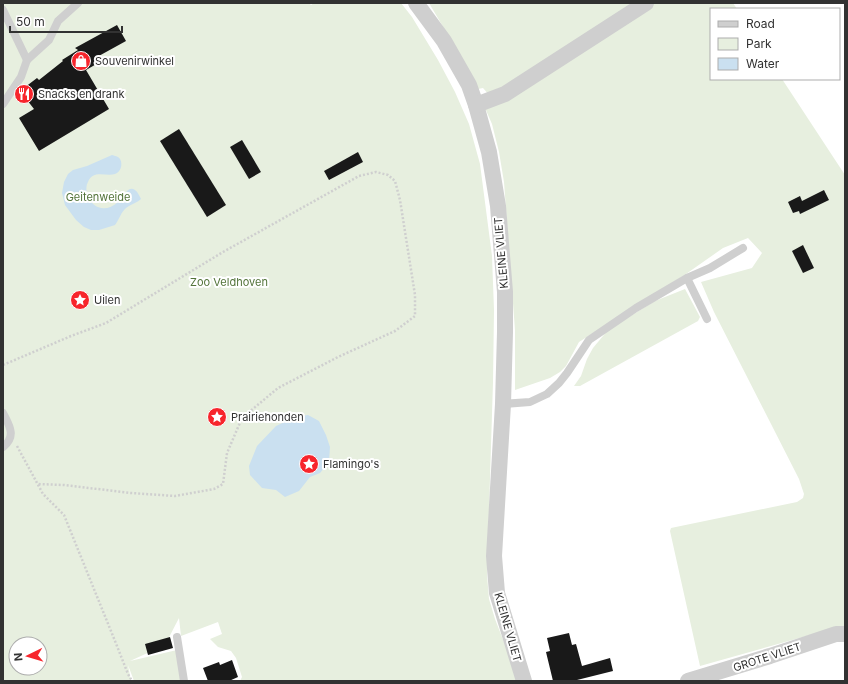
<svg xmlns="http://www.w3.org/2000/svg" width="848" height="684" viewBox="0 0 848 684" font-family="Inter,sans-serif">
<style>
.green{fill:#e7efdf;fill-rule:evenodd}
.water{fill:#cae0f0}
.building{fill:#191919}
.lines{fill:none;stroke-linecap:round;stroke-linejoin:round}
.path{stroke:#cfcfcf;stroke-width:2.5;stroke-dasharray:2 2;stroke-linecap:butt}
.service{stroke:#cfcfcf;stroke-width:8}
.minor{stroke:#cfcfcf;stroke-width:16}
.labels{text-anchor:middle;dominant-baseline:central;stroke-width:4;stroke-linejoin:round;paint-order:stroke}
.poi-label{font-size:11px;fill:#323232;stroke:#fff;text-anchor:start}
.park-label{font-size:11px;fill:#527339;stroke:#fff}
.street-label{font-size:11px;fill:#323232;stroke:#fff}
</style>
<rect width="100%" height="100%" fill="#fff"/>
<!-- green -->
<g class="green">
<path d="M3 3H309L311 5 314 3H401L412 17 438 60 455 92 469 124 480 164 492 256 494 310 493 382 487 575 489 599 495 619 519 681H240L242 677 236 658 231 651 218 647 210 639 222 634 218 622 181 636 179 618 165 645 130 661 177 650 181 681H134L128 665 131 681H3ZM16 644H40V668H16Z"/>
<polygon points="429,3 641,3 490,96 483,88 478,89 458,52"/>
<polygon points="653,3 733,3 737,9 711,9 711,79 782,79 845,175 845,627 817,633 700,666 670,531 671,528 797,502 803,498 804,494 799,479 714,312 701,282 752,268 762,253 748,238 723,248 686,274 579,342 566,366 560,372 550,378 515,390 515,330 504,182 499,152 492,124 485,108"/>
<polygon points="685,289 700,317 698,321 580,386 574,386 581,376 587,359 593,348 608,330 655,301"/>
</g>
<!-- water -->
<g class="water">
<path d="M112 155C115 156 118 156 120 159 123 164 121 172 115 174 106 177 93 169 88 182 86 185 86 190 87 194 92 209 106 213 118 202 121 199 123 195 126 192 133 184 138 192 141 199 137 203 131 204 126 208 121 212 119 220 115 225L99 230H91L84 227 76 220 65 205 62 193 64 182 68 174 73 170 87 166Z"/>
<polygon points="308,415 319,421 326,435 330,447 329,462 320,473 310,477 299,491 285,497 276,490 262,488 250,475 249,466 257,446 276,426 295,417"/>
</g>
<!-- building -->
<g class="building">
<polygon points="117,25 126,41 97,57 100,62 86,70 109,109 39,151 19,118 34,109 20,91 37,78 39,80 63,61 62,60 78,50 75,48"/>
<polygon points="179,129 226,205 207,217 160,141"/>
<polygon points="242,140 261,172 249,179 230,147"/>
<polygon points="358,152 363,162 329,180 324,171"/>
<polygon points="824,190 829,200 800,214 799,211 793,213 788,202 800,196 802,201"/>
<polygon points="803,245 814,268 803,273 792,251"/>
<polygon points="569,633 572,645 576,644 582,666 610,658 613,671 573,681 553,681 546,652 550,651 547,638"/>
<polygon points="170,637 173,648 148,655 145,644"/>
<polygon points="232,660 238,677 229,681 208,681 203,668 219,662 220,665"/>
</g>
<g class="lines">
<!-- path -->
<g class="path">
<polyline points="3,365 71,336 106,323 223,252 359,176 376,172 388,175 395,181 400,200 415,295 415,316 395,331 338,357 278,388 242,418 227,453 223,484 214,489 175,496 131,493 64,485 37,484"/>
<polyline points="17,446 43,494 64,515 115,641 128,674 132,681"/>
</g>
<!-- service -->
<g class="service">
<polyline points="3,10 27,60"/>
<polyline points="3,104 21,77 27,60 49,40 58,21 78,3"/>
<polyline points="687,278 707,319"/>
<polyline points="503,404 530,402 547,394 559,383 567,373 589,340 636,308 687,278 710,268 743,248"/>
<path d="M3 413C9 425 17 436 3 447"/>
<polyline points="177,637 184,681"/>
</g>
<!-- minor -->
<g class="minor">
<polyline points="416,3 444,41 469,85 476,105 489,152 498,206 505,292 505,332 503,404 494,556 497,593 524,681"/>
<polyline points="476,105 505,94 646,3"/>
<polyline points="688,681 770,656 836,634 845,634"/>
</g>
</g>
<!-- icons -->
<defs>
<symbol id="shop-disc" viewBox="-11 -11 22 22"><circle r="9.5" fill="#f7252c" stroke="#fff"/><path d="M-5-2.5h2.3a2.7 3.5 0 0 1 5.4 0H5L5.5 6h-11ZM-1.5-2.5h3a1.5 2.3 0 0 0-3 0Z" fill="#fff"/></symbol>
<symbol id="restaurant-disc" viewBox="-11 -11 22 22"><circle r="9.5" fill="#f7252c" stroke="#fff"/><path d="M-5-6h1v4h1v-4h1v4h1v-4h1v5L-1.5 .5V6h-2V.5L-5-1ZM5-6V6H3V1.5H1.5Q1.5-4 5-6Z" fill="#fff"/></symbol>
<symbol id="sight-disc" viewBox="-11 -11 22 22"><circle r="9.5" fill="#f7252c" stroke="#fff"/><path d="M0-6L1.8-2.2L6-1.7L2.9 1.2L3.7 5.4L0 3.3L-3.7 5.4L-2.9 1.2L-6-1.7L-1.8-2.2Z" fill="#fff"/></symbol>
</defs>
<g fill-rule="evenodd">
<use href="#shop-disc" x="70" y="50" width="22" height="22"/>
<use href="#restaurant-disc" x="13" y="83" width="22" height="22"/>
<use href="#sight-disc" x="69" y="289" width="22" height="22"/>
<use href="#sight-disc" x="206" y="406" width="22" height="22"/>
<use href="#sight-disc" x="298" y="453" width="22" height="22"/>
</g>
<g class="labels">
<!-- poi labels -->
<g class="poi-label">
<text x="95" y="61">Souvenirwinkel</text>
<text x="38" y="94">Snacks en drank</text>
<text x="94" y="300">Uilen</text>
<text x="231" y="417">Prairiehonden</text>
<text x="323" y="464">Flamingo's</text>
</g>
<!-- park labels -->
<g class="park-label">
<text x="98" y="197">Geitenweide</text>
<text x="229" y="282">Zoo Veldhoven</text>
</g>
<!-- street labels -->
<g class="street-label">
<text transform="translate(501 253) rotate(-95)">KLEINE VLIET</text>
<text transform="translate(508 627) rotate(74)">KLEINE VLIET</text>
<text transform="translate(767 657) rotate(-18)">GROTE VLIET</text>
</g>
</g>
<!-- border -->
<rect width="848" height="684" fill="none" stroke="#323232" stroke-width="8"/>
<!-- legend -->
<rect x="710" y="8" width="130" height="72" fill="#ffffff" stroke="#adadad"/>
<rect x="718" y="21" width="20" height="6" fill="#cfcfcf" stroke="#adadad"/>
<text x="746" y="28" font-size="12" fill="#323232">Road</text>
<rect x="718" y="38" width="20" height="12" fill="#e7efdf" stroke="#adadad"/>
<text x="746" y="48" font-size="12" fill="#323232">Park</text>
<rect x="718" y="58" width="20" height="12" fill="#cae0f0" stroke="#adadad"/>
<text x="746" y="68" font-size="12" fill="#323232">Water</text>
<!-- north arrow -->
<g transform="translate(28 656) rotate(265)"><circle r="19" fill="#ffffff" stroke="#adadad"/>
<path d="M0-3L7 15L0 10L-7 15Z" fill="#f7252c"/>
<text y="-6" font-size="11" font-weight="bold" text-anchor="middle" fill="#323232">N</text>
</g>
<!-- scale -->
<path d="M10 26v6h112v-6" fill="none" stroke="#323232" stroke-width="2"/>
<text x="16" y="26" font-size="12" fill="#323232" stroke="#ffffff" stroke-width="3" paint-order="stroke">50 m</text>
</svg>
